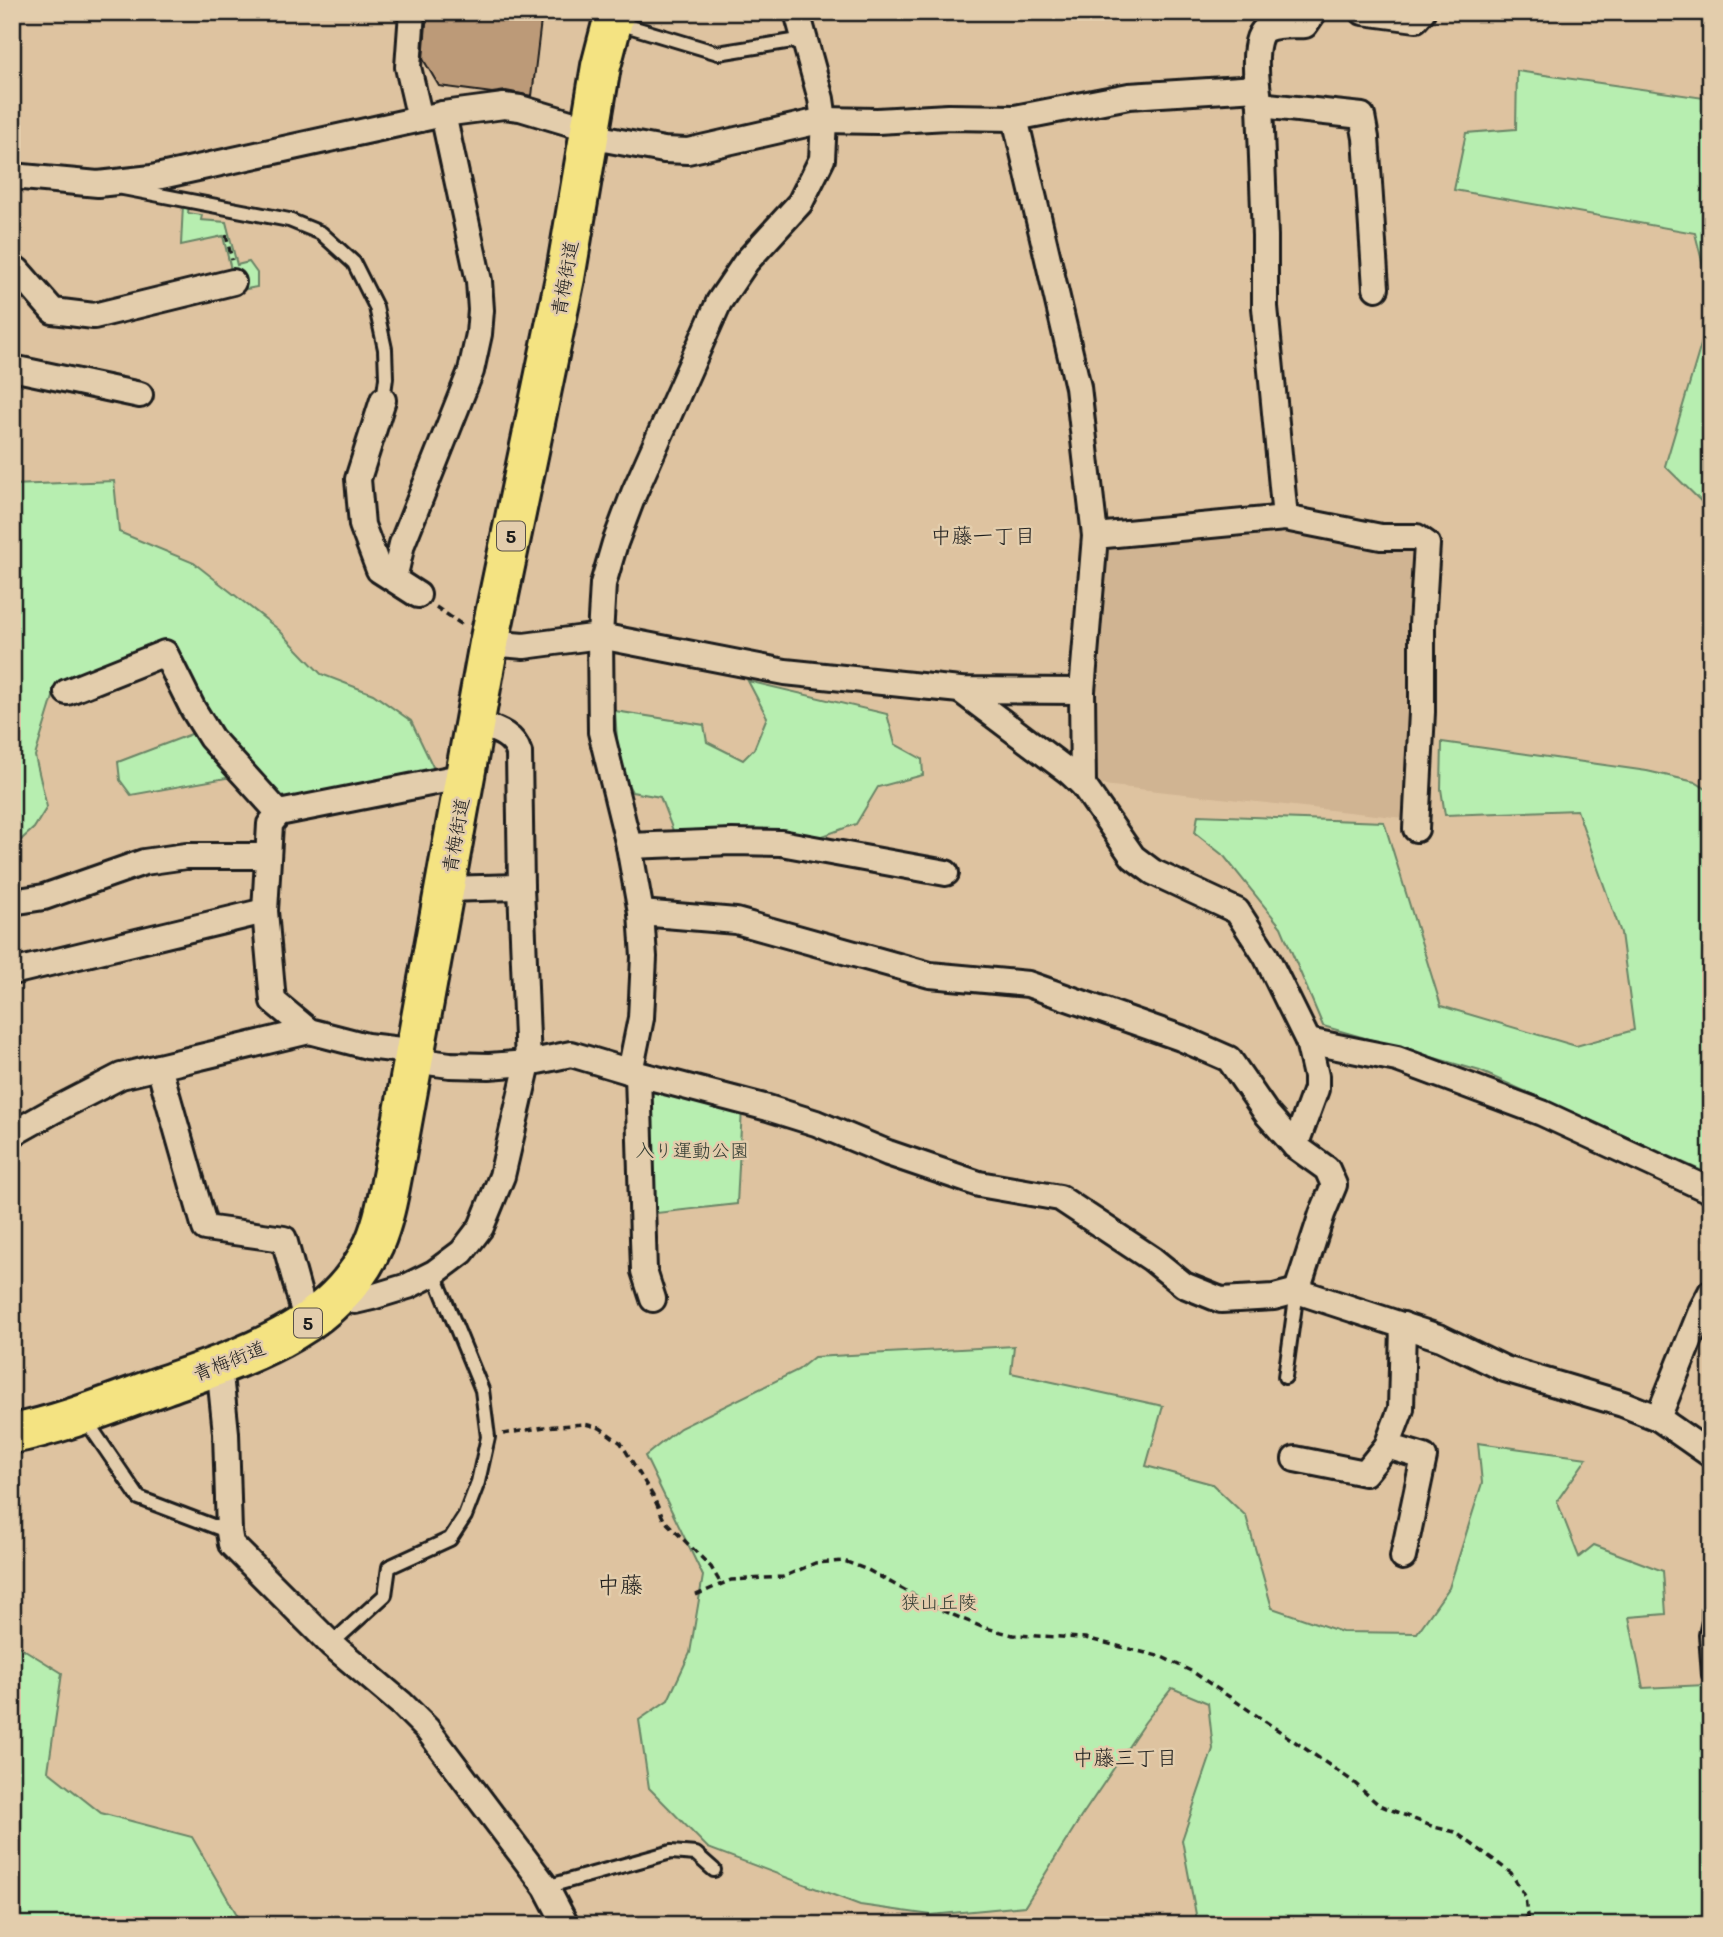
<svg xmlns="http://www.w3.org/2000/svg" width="1723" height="1937" viewBox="0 0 1723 1937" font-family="Mali,'Klee One',sans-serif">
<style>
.built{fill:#d0b492}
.green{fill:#b7eeb0;stroke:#6a8566;stroke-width:2}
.building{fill:#bc9a78;stroke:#1c1c1c;stroke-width:2}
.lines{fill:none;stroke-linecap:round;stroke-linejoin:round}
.service-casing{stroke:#1c1c1c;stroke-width:18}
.minor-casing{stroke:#1c1c1c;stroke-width:30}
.primary-casing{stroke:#1c1c1c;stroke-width:44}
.path{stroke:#1c1c1c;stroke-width:3.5;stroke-dasharray:7 5;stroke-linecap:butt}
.service{stroke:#e3cdac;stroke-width:12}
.minor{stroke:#e3cdac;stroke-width:24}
.primary{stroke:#f4e382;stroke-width:38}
.labels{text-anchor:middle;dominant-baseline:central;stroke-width:5;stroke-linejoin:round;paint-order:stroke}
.shield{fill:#e3cdac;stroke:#585147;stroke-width:2}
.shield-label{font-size:18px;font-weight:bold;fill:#1c1c1c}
.street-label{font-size:19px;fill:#1c1c1c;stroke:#e3cdac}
.park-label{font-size:19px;fill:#333c32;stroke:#e3cdac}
.neighbourhood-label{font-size:21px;fill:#1c1c1c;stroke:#e3cdac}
.quarter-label{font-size:23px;fill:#1c1c1c;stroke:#e3cdac}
</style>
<rect width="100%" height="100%" fill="#dec3a0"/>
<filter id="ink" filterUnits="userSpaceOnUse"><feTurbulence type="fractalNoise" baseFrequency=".0143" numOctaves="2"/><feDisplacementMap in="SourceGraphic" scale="14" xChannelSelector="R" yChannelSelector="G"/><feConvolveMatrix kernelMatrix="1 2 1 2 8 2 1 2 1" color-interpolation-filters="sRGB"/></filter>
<g filter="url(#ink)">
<!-- built -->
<polygon class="built" points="1289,524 1423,546 1403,818 1094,784 1094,693 1105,542"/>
<!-- green -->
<g class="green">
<polygon points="1517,71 1711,99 1711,297 1695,233 1454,190 1466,133 1516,129"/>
<polygon points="183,205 189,206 188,213 202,215 201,220 226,222 237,265 249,262 257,273 257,287 236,291 223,236 181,245"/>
<polygon points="1711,311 1711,511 1665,466"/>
<polygon points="114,481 119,532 194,563 278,629 321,674 373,694 411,721 435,771 278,800 254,773 131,795 120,780 118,762 215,725 166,644 57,684 35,756 47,807 34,828 12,848 12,485"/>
<polygon points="748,681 887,714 895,744 922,759 923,775 878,787 856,824 820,837 769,830 674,833 660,797 632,792 619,767 615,711 704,725 707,742 743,760 754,749 767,717"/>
<polygon points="1442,742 1647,771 1695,782 1711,792 1711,1175 1480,1071 1323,1026 1281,927 1224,856 1195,833 1198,815 1384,822 1441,1006 1576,1046 1634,1030 1621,933 1577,810 1445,815 1441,789"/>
<polygon points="651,1084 742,1108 737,1204 648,1214"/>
<polygon points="1014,1346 1011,1373 1163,1406 1146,1466 1212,1484 1246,1516 1272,1608 1342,1632 1417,1633 1449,1588 1482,1483 1478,1443 1587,1458 1557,1501 1579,1557 1594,1545 1663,1571 1666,1614 1629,1617 1643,1688 1705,1685 1711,1736 1711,1925 1198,1925 1182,1840 1213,1749 1208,1703 1172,1688 1145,1722 1081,1817 1025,1906 931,1915 860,1905 708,1848 649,1788 639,1720 668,1700 690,1653 703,1576 645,1456 680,1428 798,1370 814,1357"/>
<polygon points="12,1642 62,1673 48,1771 101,1813 192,1837 243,1925 12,1925"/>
</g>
<!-- building -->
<polygon class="building" points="427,12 542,12 532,96 506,91 492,93 439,86 423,59"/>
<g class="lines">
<defs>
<g id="service">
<polyline points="615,22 718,53 805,39"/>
<polyline points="123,188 289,220 321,233 354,263 376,307 385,349 386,378 383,400"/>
<polyline points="1285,1377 1297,1291"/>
<polyline points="85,1419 139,1498 229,1532"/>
<polyline points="1711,1568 1709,1621 1706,1635 1709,1675 1711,1675"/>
<polyline points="331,1644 385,1595 389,1567 450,1539 465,1516 478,1482 488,1437 482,1390 434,1273"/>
<polyline points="546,1887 671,1852 696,1854 714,1870"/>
</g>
<g id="minor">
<polyline points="412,12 408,67 420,119"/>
<polyline points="1363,12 1416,19 1422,12"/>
<polyline points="1260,105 1362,116 1366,138 1376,288"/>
<polyline points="1015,118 1078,387 1095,536"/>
<polyline points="588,136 664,150 688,151 824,120 877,121 948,117 1015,118 1129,96 1257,88"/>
<polyline points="12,176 98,184 152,178 443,114 504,106 520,108 590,129"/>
<polyline points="12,269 17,270 53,311 94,316 233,282"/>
<polyline points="12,368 140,395"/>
<polyline points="383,400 358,479 362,525 379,570 418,595"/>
<path d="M1285 518 1265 307V236L1260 105C1257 89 1250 37 1266 29 1276 24 1293 26 1305 25L1314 12"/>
<polyline points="394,579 402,544 471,371 479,334 481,310 479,281 443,114"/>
<polyline points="489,643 524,646 600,636 785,672 960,690 1082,691"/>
<polyline points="960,690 1069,772 1083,785 1133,857 1153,872 1237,911 1266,956 1308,1041 1316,1076 1316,1089 1295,1146"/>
<polyline points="67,692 165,653 193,709 211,738 279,813"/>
<polyline points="465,776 279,813 270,824 265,911 273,1001 309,1031 367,1046 401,1050 413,1060 450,1065 489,1066 528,1063 571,1054 638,1074 768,1108 816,1123 888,1153 979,1184 1060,1198 1152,1259 1184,1285 1221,1300 1274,1297 1297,1291 1441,1338 1505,1369 1623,1404 1658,1418 1711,1455"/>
<polyline points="1083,785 1082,691 1095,536 1285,518 1381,537 1417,537 1427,544 1422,625 1422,712 1416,829"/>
<polyline points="629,846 732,842 781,843 946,873"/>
<polyline points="445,889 521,887"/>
<polyline points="12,902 44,897 144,862 186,856 267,856"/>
<polyline points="641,913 736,921 930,975 1028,984 1181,1038 1229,1059 1267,1114 1295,1146 1327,1169 1334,1185 1322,1214 1297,1291"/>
<polyline points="12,972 265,911"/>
<polyline points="1308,1041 1397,1059 1542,1113 1711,1191"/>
<polyline points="159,1067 205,1228 284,1239 307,1323"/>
<polyline points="630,1072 641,1018 644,957 641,913 629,846 601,732 600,636 603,584 615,543 634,493 719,302 746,262 800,203 822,159 824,120 821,99 797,12"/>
<polyline points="638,1074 644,1271 653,1299"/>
<polyline points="12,1134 53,1111 121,1076 309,1031"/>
<path d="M338 1297 355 1301 372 1297 408 1286 434 1273 462 1252 481 1227 502 1176 528 1063 521 887 519 753C513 733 493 729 475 722"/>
<polyline points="219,1365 226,1433 229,1532 231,1544 331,1644 402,1704 427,1729 546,1887 566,1925"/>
<polyline points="1658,1418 1702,1309 1711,1292"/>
<polyline points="1387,1446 1424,1457 1403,1557"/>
<polyline points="1295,1459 1365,1473 1387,1446 1401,1409 1403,1325"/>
</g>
<path id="primary" d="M12 1434C64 1424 114 1403 164 1385 245 1356 336 1329 374 1244 386 1216 390 1185 396 1156L489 643 565 278 601 66 615 12"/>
</defs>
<!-- service casing -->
<use href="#service" class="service-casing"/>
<!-- minor casing -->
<use href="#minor" class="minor-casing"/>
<!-- primary casing -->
<use href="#primary" class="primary-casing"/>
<!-- path -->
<g class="path">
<polyline points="226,235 232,260"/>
<polyline points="436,607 464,626"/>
<polyline points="503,1434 545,1427 585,1424 600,1428 621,1443 653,1496 664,1520 711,1567 721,1584"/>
<polyline points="696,1595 731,1580 783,1577 815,1563 844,1561 868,1570 941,1610 982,1627 1013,1635 1085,1638 1162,1657 1193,1672 1351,1780 1379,1805 1434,1827 1455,1832 1494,1860 1511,1873 1525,1896 1528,1925"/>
</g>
<!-- service -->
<use href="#service" class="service"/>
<!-- minor -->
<use href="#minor" class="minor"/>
<!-- primary -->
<use href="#primary" class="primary"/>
</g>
</g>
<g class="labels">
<!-- shield labels -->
<g class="shield">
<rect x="497" y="521.5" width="28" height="29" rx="5"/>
<rect x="294" y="1308.5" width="28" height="29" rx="5"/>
</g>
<g class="shield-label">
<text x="511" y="536">5</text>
<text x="308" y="1323">5</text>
</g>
<!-- street labels -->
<g class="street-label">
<text transform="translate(564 278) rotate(-80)">青梅街道</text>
<text transform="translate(455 835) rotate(-80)">青梅街道</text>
<text transform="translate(229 1360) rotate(-22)">青梅街道</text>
</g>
<!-- park labels -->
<g class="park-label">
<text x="692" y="1149">入り運動公園</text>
<text x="939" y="1601">狭山丘陵</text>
</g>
<!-- neighbourhood labels -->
<g class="neighbourhood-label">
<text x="983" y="534">中藤一丁目</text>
<text x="1125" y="1756">中藤三丁目</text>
</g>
<!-- quarter labels -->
<g class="quarter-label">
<text x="620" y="1584">中藤</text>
</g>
</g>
<!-- margin -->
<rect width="1723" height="1937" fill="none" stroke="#e3cdac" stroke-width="42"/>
<rect x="21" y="21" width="1681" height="1895" fill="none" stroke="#1c1c1c" stroke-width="2.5" filter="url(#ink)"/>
</svg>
